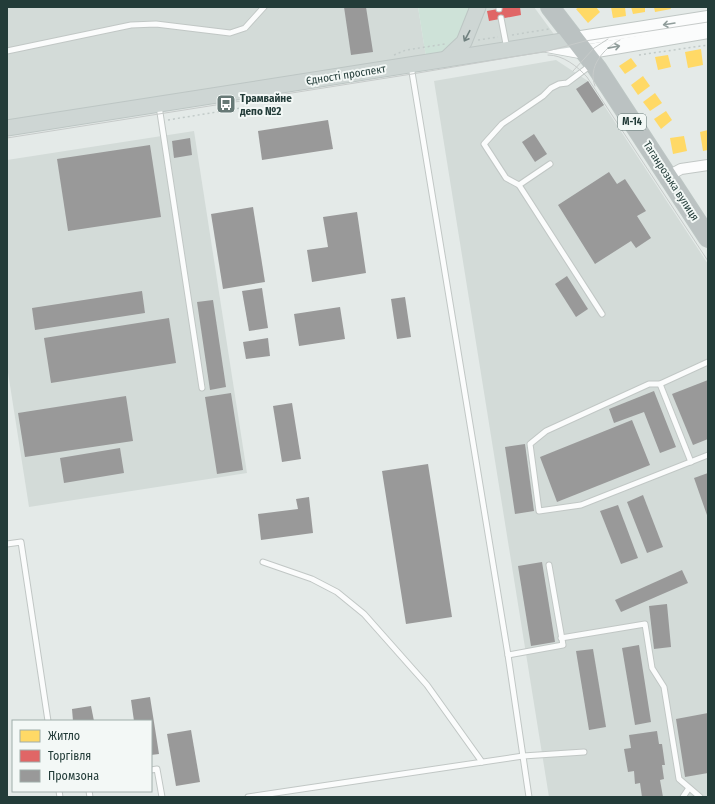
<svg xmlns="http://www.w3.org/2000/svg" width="715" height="804" viewBox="0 0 715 804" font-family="'Fira Sans Condensed',sans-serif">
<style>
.built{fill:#d3dbd8}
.green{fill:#cee2d8}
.homes{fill:#ffd966}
.shops{fill:#e06666}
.industry{fill:#999}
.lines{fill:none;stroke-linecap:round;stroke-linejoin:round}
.lane-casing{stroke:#c1c7c5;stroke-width:7}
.street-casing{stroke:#c1c7c5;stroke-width:12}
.secondary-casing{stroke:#c0c7c5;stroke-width:16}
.primary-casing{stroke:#bdc6c4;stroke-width:17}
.highway-casing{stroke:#bdc6c4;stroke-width:20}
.path{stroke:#c1cac8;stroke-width:1.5;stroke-dasharray:2 3;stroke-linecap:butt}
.lane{stroke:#fbfcfc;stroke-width:5}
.street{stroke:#fbfcfc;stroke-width:10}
.secondary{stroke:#fbfcfc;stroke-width:14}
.primary{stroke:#ced6d4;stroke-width:15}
.highway{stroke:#bbc2c2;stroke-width:18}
.tram{stroke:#c7cbca;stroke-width:1}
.oneway{stroke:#8f9c9a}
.oneway2{stroke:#70817f}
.labels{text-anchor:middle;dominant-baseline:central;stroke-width:4;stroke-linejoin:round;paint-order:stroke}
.shield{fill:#f3f8f6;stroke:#617472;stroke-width:1}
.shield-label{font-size:10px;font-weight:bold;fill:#233c39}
.street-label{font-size:11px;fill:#233c39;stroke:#f3f8f6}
.poi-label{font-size:11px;font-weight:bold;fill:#233c39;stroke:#f3f8f6;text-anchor:start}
</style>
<rect width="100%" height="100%" fill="#e4eae8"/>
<!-- built -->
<g class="built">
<polygon points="7,7 418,7 426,57 7,122"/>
<polygon points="470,7 534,7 556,37 452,53"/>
<polygon points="556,60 588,81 708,264 708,797 549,797 434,81"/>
<polygon points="194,131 247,473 29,507 7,366 7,160"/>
</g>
<!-- green -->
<polygon class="green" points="418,7 470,7 452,53 426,57"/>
<!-- homes -->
<g class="homes">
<polygon points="579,7 596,7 600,12 588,23 576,9"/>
<polygon points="611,7 625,7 626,16 613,18"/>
<polygon points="631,7 645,7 645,12 633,14"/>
<polygon points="654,7 670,7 671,9 655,12"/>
<polygon points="701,49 703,65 688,68 685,52"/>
<polygon points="668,55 671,67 658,70 655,57"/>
<polygon points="631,58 637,66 625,74 619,66"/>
<polygon points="643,76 650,86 638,95 631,85"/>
<polygon points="655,93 662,103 650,111 643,102"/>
<polygon points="666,111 672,120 661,129 654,119"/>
<polygon points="708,130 708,150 703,151 700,132"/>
<polygon points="684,136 687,151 673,154 670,138"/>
</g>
<!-- shops -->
<polygon class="shops" points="509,7 520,7 521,15 489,21 487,11"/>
<!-- industry -->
<g class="industry">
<polygon points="344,7 366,7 373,52 351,55"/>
<polygon points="588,81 604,105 592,113 576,89"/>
<polygon points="328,120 333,149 262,160 258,131"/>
<polygon points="534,134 547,154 535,162 522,142"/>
<polygon points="190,138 192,155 174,158 172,141"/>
<polygon points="150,145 161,217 68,231 57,159"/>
<polygon points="609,172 617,184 625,179 646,211 637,216 651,238 636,248 631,241 595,264 558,205"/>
<polygon points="253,207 265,282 223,289 211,214"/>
<polygon points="357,212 366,273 312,282 307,250 328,247 323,217"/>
<polygon points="567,276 588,309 576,317 555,284"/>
<polygon points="262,288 268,328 249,331 242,291"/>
<polygon points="142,291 145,313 35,330 32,308"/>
<polygon points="405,297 411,337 397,339 391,299"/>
<polygon points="213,300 226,387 210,390 197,302"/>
<polygon points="340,307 345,339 299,346 294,314"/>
<polygon points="169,318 176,363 51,383 44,338"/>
<polygon points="268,338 270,356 246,359 243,342"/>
<polygon points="708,380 708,439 693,445 672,394"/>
<polygon points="654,391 676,447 660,453 644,412 614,423 609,409"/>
<polygon points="231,393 243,470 217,474 205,397"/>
<polygon points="126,396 133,441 25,457 18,413"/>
<polygon points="292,403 301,459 282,462 273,406"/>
<polygon points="632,420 650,465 557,502 540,457"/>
<polygon points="525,444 534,511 515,514 505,447"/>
<polygon points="120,448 124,473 64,483 60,458"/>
<polygon points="428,464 452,617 406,624 382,471"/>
<polygon points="708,473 708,518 694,478"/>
<polygon points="643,495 663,547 647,553 627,502"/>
<polygon points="309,497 313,533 261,540 258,514 298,509 296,499"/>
<polygon points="618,505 638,558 621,564 600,511"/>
<polygon points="542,562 555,642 531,646 518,566"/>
<polygon points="682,570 688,583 621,612 615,600"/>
<polygon points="667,604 671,647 654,649 649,606"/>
<polygon points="639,645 651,722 635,725 622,648"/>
<polygon points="593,649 606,727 589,730 576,651"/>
<polygon points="150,697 159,754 151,755 151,721 134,721 131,700"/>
<polygon points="91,706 94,721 73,721 72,709"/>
<polygon points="708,713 708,773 685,777 676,719"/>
<polygon points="191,730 200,782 176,786 167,734"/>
<polygon points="657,731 659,744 662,744 665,765 662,765 664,779 660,780 663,797 642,797 640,783 635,784 634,771 628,772 624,749 631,748 629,735"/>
</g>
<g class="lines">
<defs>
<g id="lane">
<polyline points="499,7 499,9"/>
<polyline points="501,18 507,49"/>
<polyline points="7,51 131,25 156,24 230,33 245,28 264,7"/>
<polyline points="591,65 567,83 559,84 551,88 543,96 502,124 484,144 506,178 519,185 602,314"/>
<polyline points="411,66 508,655 529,797"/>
<polyline points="159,106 202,388"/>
<polyline points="519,185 550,164"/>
<polyline points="708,362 660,384 649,384 546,431 530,444 539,511 581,505 708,455"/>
<polyline points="660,384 691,462"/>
<polyline points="7,544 21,542 48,721"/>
<polyline points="263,562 312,579 337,592 364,614 427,685 482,762"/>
<polyline points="561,638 645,624 652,668 664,687 679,779 700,797"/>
<polyline points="508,655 563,645 549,565"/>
<polyline points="151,770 157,769 162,797"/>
<polyline points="59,791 60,797"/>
<polyline points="89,791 90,797"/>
<polyline points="248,797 523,756 584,752"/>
<polyline points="683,797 689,788"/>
</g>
<polyline id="street" points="668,176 681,169 708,165"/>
<g id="secondary">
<polyline points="575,39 708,18"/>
<polyline points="547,45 585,52 708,31"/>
</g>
<g id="primary">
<polyline points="446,59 464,42 478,7"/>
<polyline points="7,128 575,39"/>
</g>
<polyline id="highway" points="550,7 597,68 708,238"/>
</defs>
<!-- lane casing -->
<use href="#lane" class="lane-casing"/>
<!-- street casing -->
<use href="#street" class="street-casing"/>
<!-- secondary casing -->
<use href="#secondary" class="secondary-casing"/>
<!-- primary casing -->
<use href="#primary" class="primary-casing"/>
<!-- highway casing -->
<use href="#highway" class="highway-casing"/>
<!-- path -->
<g class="path">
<polyline points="512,35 549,29"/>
<polyline points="478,40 498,37"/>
<polyline points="394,55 406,50 445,44"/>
<polyline points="639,55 708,45"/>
<polyline points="168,120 247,107"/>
</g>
<!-- lane -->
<use href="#lane" class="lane"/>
<!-- street -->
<use href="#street" class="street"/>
<!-- secondary -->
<use href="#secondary" class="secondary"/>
<!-- primary -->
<use href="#primary" class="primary"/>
<!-- highway -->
<use href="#highway" class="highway"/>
<!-- tram -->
<g class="tram">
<path d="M548 55C563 55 577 66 587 77L708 261"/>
<polyline points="573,71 594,48 608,39"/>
<path d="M595 86C587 67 604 48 620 40"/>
<polyline points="7,138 412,74 548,51 585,41 708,22"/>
</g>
</g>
<!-- one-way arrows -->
<defs><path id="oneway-shaft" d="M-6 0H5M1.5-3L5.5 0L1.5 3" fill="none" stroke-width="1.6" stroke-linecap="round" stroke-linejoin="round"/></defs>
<g class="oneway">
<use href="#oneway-shaft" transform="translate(669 24) rotate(171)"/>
<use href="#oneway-shaft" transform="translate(614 47) rotate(-11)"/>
</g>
<use class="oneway2" href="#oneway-shaft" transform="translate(467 36) rotate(118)"/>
<!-- icons -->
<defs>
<symbol id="bus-square" viewBox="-11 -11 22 22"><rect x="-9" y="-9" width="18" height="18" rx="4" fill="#677976" stroke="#f3f8f6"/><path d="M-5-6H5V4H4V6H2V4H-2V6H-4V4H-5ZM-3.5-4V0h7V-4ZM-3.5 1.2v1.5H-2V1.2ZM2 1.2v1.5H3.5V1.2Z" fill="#fff"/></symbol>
</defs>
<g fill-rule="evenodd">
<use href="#bus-square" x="215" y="93" width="22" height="22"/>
</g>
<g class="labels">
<!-- shield labels -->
<rect class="shield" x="618" y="114" width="28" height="16" rx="3"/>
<g class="shield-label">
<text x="632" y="122">М-14</text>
</g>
<!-- street labels -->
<g class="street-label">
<text transform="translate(346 75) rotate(-9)">Єдності проспект</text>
<text transform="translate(671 181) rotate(57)">Таганрозька вулиця</text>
</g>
<!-- poi labels -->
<g class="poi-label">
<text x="240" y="98">Трамвайне<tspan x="240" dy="13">депо №2</tspan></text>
</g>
</g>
<!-- border -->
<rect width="715" height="804" fill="none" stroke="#233c39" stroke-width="16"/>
<!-- legend -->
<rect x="12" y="720" width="140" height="72" fill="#f3f8f6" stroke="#a0adaa"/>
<rect x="20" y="730" width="20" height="12" fill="#ffd966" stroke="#a0adaa"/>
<text x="48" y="740" font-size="12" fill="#233c39">Житло</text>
<rect x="20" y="750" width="20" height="12" fill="#e06666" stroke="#a0adaa"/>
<text x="48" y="760" font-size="12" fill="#233c39">Торгівля</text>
<rect x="20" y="770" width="20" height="12" fill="#999999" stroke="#a0adaa"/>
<text x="48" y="780" font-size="12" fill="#233c39">Промзона</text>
</svg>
